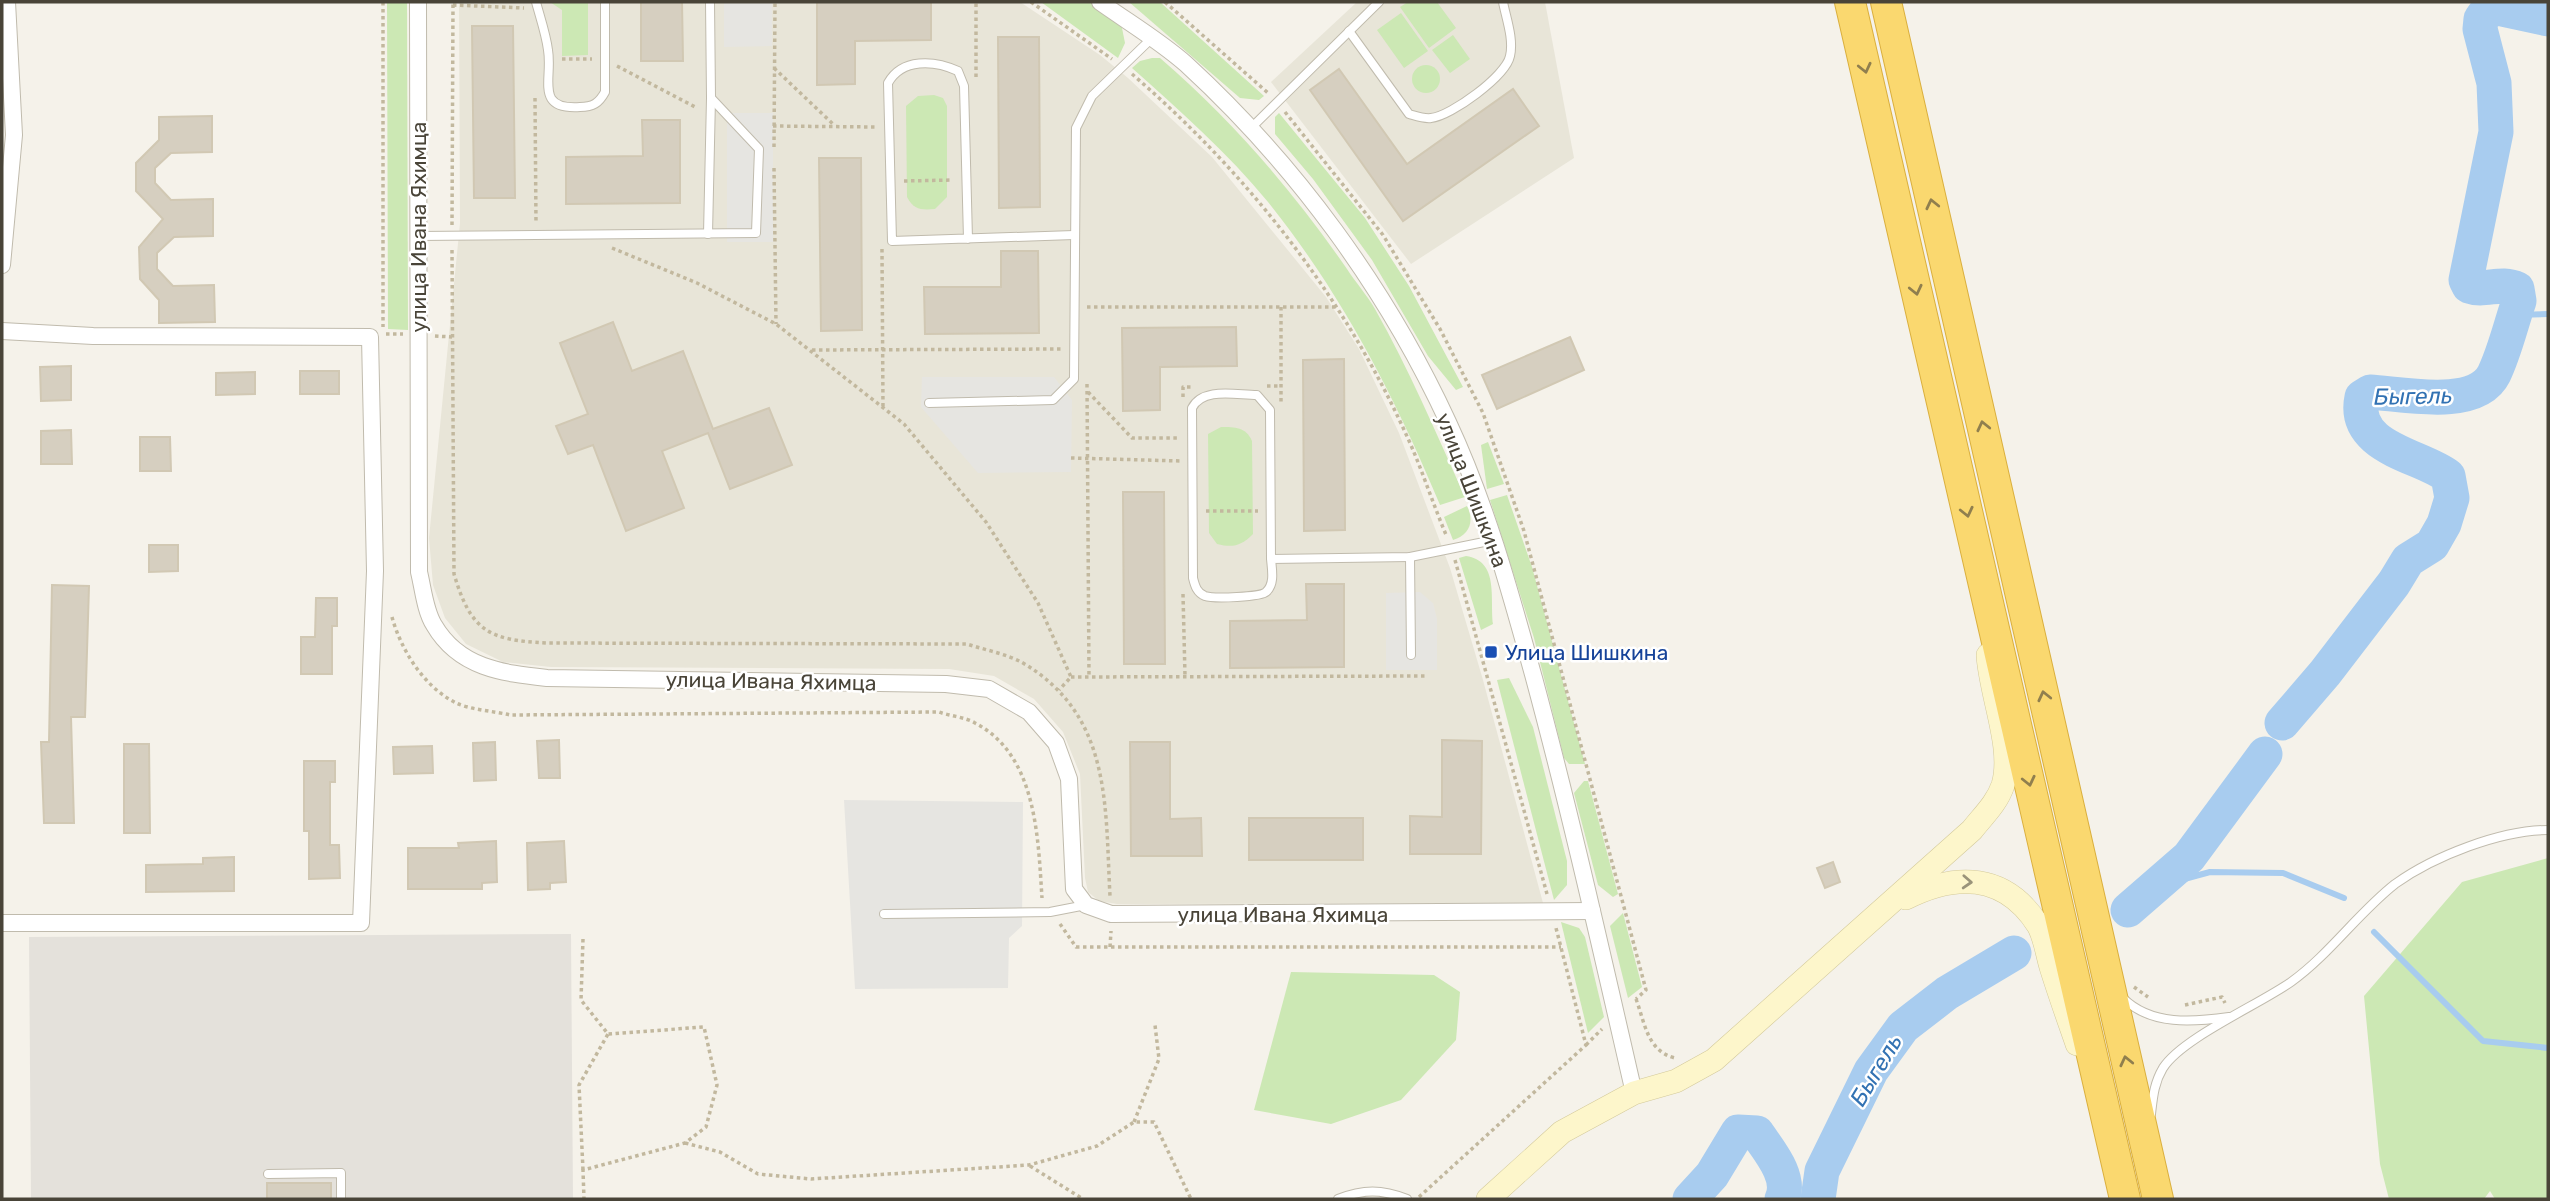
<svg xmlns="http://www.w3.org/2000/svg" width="2550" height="1201" viewBox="0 0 2550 1201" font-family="Rubik,sans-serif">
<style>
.residential{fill:#e8e5d8}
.industrial{fill:#e4e1db}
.green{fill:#cce8b4}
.parking{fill:#e6e5e1}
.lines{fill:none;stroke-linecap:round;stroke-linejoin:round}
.stream{stroke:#a8ccef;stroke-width:6}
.river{stroke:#a8ccef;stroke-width:35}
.building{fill:#d6cfc0;stroke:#d1c8b3;stroke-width:2}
.lane-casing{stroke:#c0bbad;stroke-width:10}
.street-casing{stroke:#c0bbad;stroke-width:18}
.secondary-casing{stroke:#d3c99a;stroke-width:24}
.highway-casing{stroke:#daaf3e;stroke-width:32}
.path{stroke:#c2b89e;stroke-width:3.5;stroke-dasharray:3.5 3.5;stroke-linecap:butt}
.lane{stroke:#fff;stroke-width:8}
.street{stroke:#fff;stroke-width:16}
.secondary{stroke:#fdf6cb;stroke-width:23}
.highway{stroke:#fad86f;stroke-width:30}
.oneway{stroke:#907f4e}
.oneway2{stroke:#9a947a}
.transit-dot{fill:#1a4fb4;stroke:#fff;stroke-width:2.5}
.labels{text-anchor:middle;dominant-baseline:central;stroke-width:5;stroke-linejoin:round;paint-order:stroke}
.street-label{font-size:21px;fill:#494438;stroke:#fff}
.transit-label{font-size:21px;fill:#164399;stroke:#fff;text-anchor:start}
.water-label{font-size:23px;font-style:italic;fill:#3272b3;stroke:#fff}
</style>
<rect width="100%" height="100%" fill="#f5f2ea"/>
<!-- residential -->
<g class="residential">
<polygon points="459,2 1020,2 1100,55 1128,78 1212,157 1326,297 1359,349 1399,433 1450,568 1483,680 1543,903 1117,904 1099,901 1088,892 1085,878 1080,774 1063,732 1034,699 994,676 949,669 551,667 503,662 466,644 445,618 433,585 429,538 460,223"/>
<polygon points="1357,2 1545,2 1574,158 1411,264 1271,82"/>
</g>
<!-- industrial -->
<polygon class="industrial" points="571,934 573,1199 31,1199 29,937"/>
<!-- green -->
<g class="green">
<polygon points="387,2 407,2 408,330 388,329"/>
<polygon points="550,2 588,2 588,55 562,56 562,10"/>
<polygon points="1041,2 1090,2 1121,23 1125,43 1118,58"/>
<polygon points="1129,2 1160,2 1264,96 1259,100 1240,98"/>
<polygon points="1408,2 1437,2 1456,28 1429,48 1400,7"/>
<polygon points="1401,13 1428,51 1404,68 1377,30"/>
<polygon points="1453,35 1470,59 1450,73 1432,50"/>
<path d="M1152 58H1160C1232 120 1293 191 1347 269 1356 283 1367 295 1375 309 1409 369 1436 433 1465 497L1440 505C1395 397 1342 294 1268 202 1228 153 1179 110 1132 68L1140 61Z"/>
<circle cx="1426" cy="79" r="14"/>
<path d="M934 95 943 98 947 106V197L935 209C921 210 914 210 907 197L906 106 918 96Z"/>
<polygon points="1279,113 1365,218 1409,286 1463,387 1456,390 1428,356 1372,260 1313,179 1275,134 1275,117"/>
<path d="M1221 427C1235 427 1246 427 1252 441L1253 534C1241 546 1233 548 1217 544L1209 533 1208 434Z"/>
<polygon points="1488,442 1504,484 1487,489 1481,445"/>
<polygon points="1507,495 1532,567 1585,764 1569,764 1564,758 1534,638 1490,500"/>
<path d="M1467 506C1475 522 1469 535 1453 540L1444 517Z"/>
<path d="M1466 556C1499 561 1490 597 1493 624L1481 630 1459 558Z"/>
<polygon points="1509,678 1533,727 1567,861 1567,885 1554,900 1497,680"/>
<polygon points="1584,781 1588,781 1618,894 1613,897 1598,885 1574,793"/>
<polygon points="2548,858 2548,1199 2495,1199 2490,1191 2484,1199 2389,1199 2380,1164 2364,996 2462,882"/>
<polygon points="1623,913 1642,987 1628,998 1610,926"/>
<polygon points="1561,922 1579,928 1585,937 1604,1017 1588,1033"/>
<polygon points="1291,972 1434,975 1460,992 1456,1040 1401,1100 1331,1124 1254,1110"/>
</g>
<!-- parking -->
<g class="parking">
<polygon points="724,2 772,2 772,46 724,47"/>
<rect x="727" y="113" width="46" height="129"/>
<polygon points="922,377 1054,377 1072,400 1071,472 978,473 921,407"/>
<polygon points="1420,592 1433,603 1437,619 1437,670 1386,670 1386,593"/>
<polygon points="844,800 1023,802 1022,926 1009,938 1008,988 855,989"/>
</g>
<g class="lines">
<!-- stream -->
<g class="stream">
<polyline points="2514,315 2548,314"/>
<polyline points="2155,887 2210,872 2283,873 2344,898"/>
<polyline points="2374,932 2483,1041 2548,1048"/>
</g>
<!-- river -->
<g class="river">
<path d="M2282 723 2325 673 2394 583 2408 560 2432 545 2444 524 2452 498 2448 476C2421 455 2351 449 2362 397L2370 392C2403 394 2476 410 2494 374 2505 351 2511 324 2519 301L2517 289C2501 281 2485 292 2469 286L2466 280 2496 132 2494 83 2480 29 2481 19 2486 12 2497 8 2548 19"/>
<polyline points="2128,910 2189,857 2265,754"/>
<path d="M1690 1199 1712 1175 1738 1132 1757 1133C1769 1151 1792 1177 1782 1199"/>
<polyline points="1818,1199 1822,1171 1871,1071 1903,1027 1947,993 2014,953"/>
</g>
</g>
<!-- building -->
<g class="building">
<polygon points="641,2 682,2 683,61 641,61"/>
<polygon points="817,2 931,2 931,40 855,41 855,84 817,85"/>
<polygon points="472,26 513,26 515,198 474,198"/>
<polygon points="998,37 1039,37 1040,207 999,208"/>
<polygon points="1339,69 1407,164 1513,89 1539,126 1403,221 1310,90"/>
<polygon points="212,116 212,152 171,153 155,168 155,183 171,200 213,199 213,236 174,237 157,253 157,269 173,286 214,285 215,322 159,323 159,300 140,279 139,247 163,219 136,191 136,163 159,140 159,117"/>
<polygon points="642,120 680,120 680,203 566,204 566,157 643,156"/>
<polygon points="819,158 861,158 862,330 821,331"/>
<polygon points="1001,251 1038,251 1039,333 925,334 924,287 1001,287"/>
<polygon points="613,322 632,371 683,351 713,429 769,408 792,465 730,489 708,433 662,451 684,508 626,531 593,445 568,454 556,426 588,414 560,343"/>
<polygon points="1236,327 1237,366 1160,367 1160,410 1123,411 1122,328"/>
<polygon points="1570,337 1584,370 1497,409 1482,375"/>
<polygon points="1344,359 1345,530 1304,531 1303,360"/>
<polygon points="71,366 71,400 41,401 40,367"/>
<rect x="300" y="371" width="39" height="23"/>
<polygon points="255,372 255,394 216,395 216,373"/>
<polygon points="71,430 72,464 41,464 41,431"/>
<polygon points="140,437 170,437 171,471 140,471"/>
<polygon points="1123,492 1164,492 1165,664 1124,664"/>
<polygon points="149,545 178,545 178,571 149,572"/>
<polygon points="1306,584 1344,584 1344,667 1230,668 1230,621 1307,620"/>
<polygon points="52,585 89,586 85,717 71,717 74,823 44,823 41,742 49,742"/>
<polygon points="316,598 337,598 337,626 332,626 332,674 301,674 301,637 315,637"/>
<polygon points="559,740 560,778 539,778 537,741"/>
<polygon points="1442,740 1482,741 1481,854 1410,854 1410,816 1442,817"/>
<polygon points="495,742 496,780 474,781 473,743"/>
<polygon points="1130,742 1170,742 1170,819 1201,818 1202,856 1131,856"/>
<polygon points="124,744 149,744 150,833 124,833"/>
<polygon points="432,746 433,773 394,774 393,747"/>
<polygon points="304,761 335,761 335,782 330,782 330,845 339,845 340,878 309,879 309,831 304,831"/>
<rect x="1249" y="818" width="114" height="42"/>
<polygon points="496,841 497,882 482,883 482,889 408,889 408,848 459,848 458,843"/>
<polygon points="564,841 566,882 550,883 550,889 528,890 527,843"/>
<polygon points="234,857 234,891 146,892 146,865 203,864 203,858"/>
<polygon points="1833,862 1840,882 1825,888 1817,868"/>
<rect x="267" y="1183" width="64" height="16"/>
</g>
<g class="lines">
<defs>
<g id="lane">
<path d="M536 2C540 17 546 34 548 50 553 79 534 110 580 107 593 107 599 103 605 92V2"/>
<path d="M1349 31 1409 114C1416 116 1424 119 1431 118 1451 116 1506 76 1510 56 1514 39 1506 18 1503 2"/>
<polyline points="1251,128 1379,2"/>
<polyline points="708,234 711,98"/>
<polyline points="417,236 756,233 759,149 711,98 710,2"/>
<path d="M968 239 964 86 958 71C934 60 902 58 888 83L892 241 1074 235"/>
<polyline points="929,403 1053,400 1074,379 1076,128 1092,96 1151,39"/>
<polyline points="1410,557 1411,655"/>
<path d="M1271 559C1272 570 1275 584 1266 592 1261 597 1214 599 1205 596 1197 593 1195 586 1193 578L1192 408C1203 387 1235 395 1257 395L1270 410 1271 559 1410 557 1494 540"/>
<polyline points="884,914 1050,912 1086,905"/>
<path d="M2123 998C2151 1026 2194 1022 2229 1017"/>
<path d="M2151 1114C2153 1097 2154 1083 2163 1068 2182 1038 2260 1004 2291 982 2329 955 2358 913 2395 884 2434 856 2501 830 2548 830"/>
<polyline points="268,1174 341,1173 341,1199"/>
<path d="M1338 1199C1363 1189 1382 1189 1407 1199"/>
</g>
<g id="street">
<path d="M418 2 419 572C423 588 425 611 434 625 459 668 502 673 547 678L946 684 989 689 1029 712 1056 743 1069 779 1074 889 1086 905 1111 914 1592 911"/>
<path d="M1100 2C1128 22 1160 41 1186 64 1295 164 1386 288 1448 422 1486 503 1510 591 1534 678 1571 815 1602 954 1634 1093"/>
<polyline points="2,265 14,135 7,2"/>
<polyline points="2,331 93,336 370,337 375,571 361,923 2,923"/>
</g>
<g id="secondary">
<path d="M1906 898C1956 873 2005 873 2038 925 2045 937 2047 954 2051 967 2059 993 2068 1018 2077 1044"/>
<path d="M1488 1199 1562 1132 1634 1093 1676 1081 1714 1060 1972 830C1983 816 1997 803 2003 785 2014 748 1990 694 1988 655"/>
</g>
<g id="highway">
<polyline points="1850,2 2125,1199"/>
<polyline points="1886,2 2158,1199"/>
</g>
</defs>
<!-- lane casing -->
<use href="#lane" class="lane-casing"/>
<!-- street casing -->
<use href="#street" class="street-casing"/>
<!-- secondary casing -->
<use href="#secondary" class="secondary-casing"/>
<!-- highway casing -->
<use href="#highway" class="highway-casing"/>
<!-- path -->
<g class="path">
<polyline points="383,2 383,327"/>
<polyline points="1031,2 1112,59"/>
<polyline points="1165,2 1268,93"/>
<polyline points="453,5 524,8"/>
<polyline points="562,59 592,59"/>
<polyline points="617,66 697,108"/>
<polyline points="774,68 834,125"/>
<path d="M1132 74C1247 173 1342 294 1405 432 1421 466 1432 502 1447 537"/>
<polyline points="976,77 976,2"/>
<polyline points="535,98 536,223"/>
<polyline points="1285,112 1383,235 1440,329 1483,413 1524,531 1646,990 1636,999"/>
<polyline points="773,126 875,127 875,129"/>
<polyline points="774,147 775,2"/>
<polyline points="774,168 776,324"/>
<polyline points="904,181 953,180"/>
<polyline points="452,225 453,2"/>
<polyline points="612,248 697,283 776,324 904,424 986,522 1038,603 1071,677 1059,690"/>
<polyline points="882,249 883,408"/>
<path d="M452 250 454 574C471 631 488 640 546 643L967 644C985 650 1007 654 1023 663 1112 716 1105 805 1110 896"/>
<polyline points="1087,307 1337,307"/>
<polyline points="1281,307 1281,402"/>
<polyline points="386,334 403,334"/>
<polyline points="435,336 452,337"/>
<polyline points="812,350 1063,349"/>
<polyline points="1087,384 1089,676"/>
<polyline points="1267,386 1281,386"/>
<polyline points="1088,392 1132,438 1180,438"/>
<polyline points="1183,397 1183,387 1192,387"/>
<polyline points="1071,458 1181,461"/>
<polyline points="1206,511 1258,511"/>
<polyline points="1455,560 1547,894"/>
<polyline points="1183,594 1185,676"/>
<path d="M392 617C401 650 424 687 456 703 471 710 494 711 510 715L939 712C950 716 965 717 975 723 1037 755 1038 838 1042 898"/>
<polyline points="1071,677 1425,676"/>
<polyline points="1060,924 1076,947 1561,947"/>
<polyline points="583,939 581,1000 608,1034 704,1027 717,1085 706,1127 685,1143 583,1170 584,1199"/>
<polyline points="1110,947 1111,931"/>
<polyline points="2134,987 2148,997"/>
<path d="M1636 999C1645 1023 1647 1051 1675 1058"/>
<polyline points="2185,1005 2222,997 2225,1003"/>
<polyline points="1586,1045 1602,1029"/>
<polyline points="1134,1122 1159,1059 1155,1025"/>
<polyline points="685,1143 720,1152 758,1174 811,1179 1029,1165 1097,1146 1134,1122 1154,1122 1191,1199"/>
<polyline points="1030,1166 1083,1199"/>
<polyline points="583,1170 579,1085 608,1034"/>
<polyline points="1419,1197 1586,1045 1556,928"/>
</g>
<!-- lane -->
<use href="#lane" class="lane"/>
<!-- street -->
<use href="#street" class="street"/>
<!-- secondary -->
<use href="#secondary" class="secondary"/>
<!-- highway -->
<use href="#highway" class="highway"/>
</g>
<!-- one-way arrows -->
<defs><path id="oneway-chevron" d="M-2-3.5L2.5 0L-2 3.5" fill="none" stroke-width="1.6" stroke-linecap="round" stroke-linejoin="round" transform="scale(1.75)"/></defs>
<g class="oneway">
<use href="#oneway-chevron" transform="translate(1865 68) rotate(77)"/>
<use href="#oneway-chevron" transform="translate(1932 204) rotate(-103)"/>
<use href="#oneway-chevron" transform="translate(1916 290) rotate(77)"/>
<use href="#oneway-chevron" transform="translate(1983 426) rotate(-103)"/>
<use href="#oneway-chevron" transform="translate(1967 512) rotate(77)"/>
<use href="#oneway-chevron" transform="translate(2044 696) rotate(-103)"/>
<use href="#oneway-chevron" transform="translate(2029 781) rotate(77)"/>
<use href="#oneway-chevron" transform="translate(2126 1061) rotate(-103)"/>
</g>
<use class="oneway2" href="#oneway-chevron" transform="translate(1967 882) rotate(3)"/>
<!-- markers -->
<rect class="transit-dot" x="1484" y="645" width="14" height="14" rx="3.5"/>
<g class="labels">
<!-- street labels -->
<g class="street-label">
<text transform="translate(418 227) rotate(-90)">улица Ивана Яхимца</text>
<text transform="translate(1472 490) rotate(69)">улица Шишкина</text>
<text transform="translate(771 681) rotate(1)">улица Ивана Яхимца</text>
<text x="1283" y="914">улица Ивана Яхимца</text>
</g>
<!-- transit labels -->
<g class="transit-label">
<text x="1505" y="652">Улица Шишкина</text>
</g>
<!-- water labels -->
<g class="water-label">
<text transform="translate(2413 396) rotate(-1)">Быгель</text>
<text transform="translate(1876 1070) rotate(-59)">Быгель</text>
</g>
</g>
<!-- border -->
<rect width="2550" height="1201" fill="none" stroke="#494438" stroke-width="7"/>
</svg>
